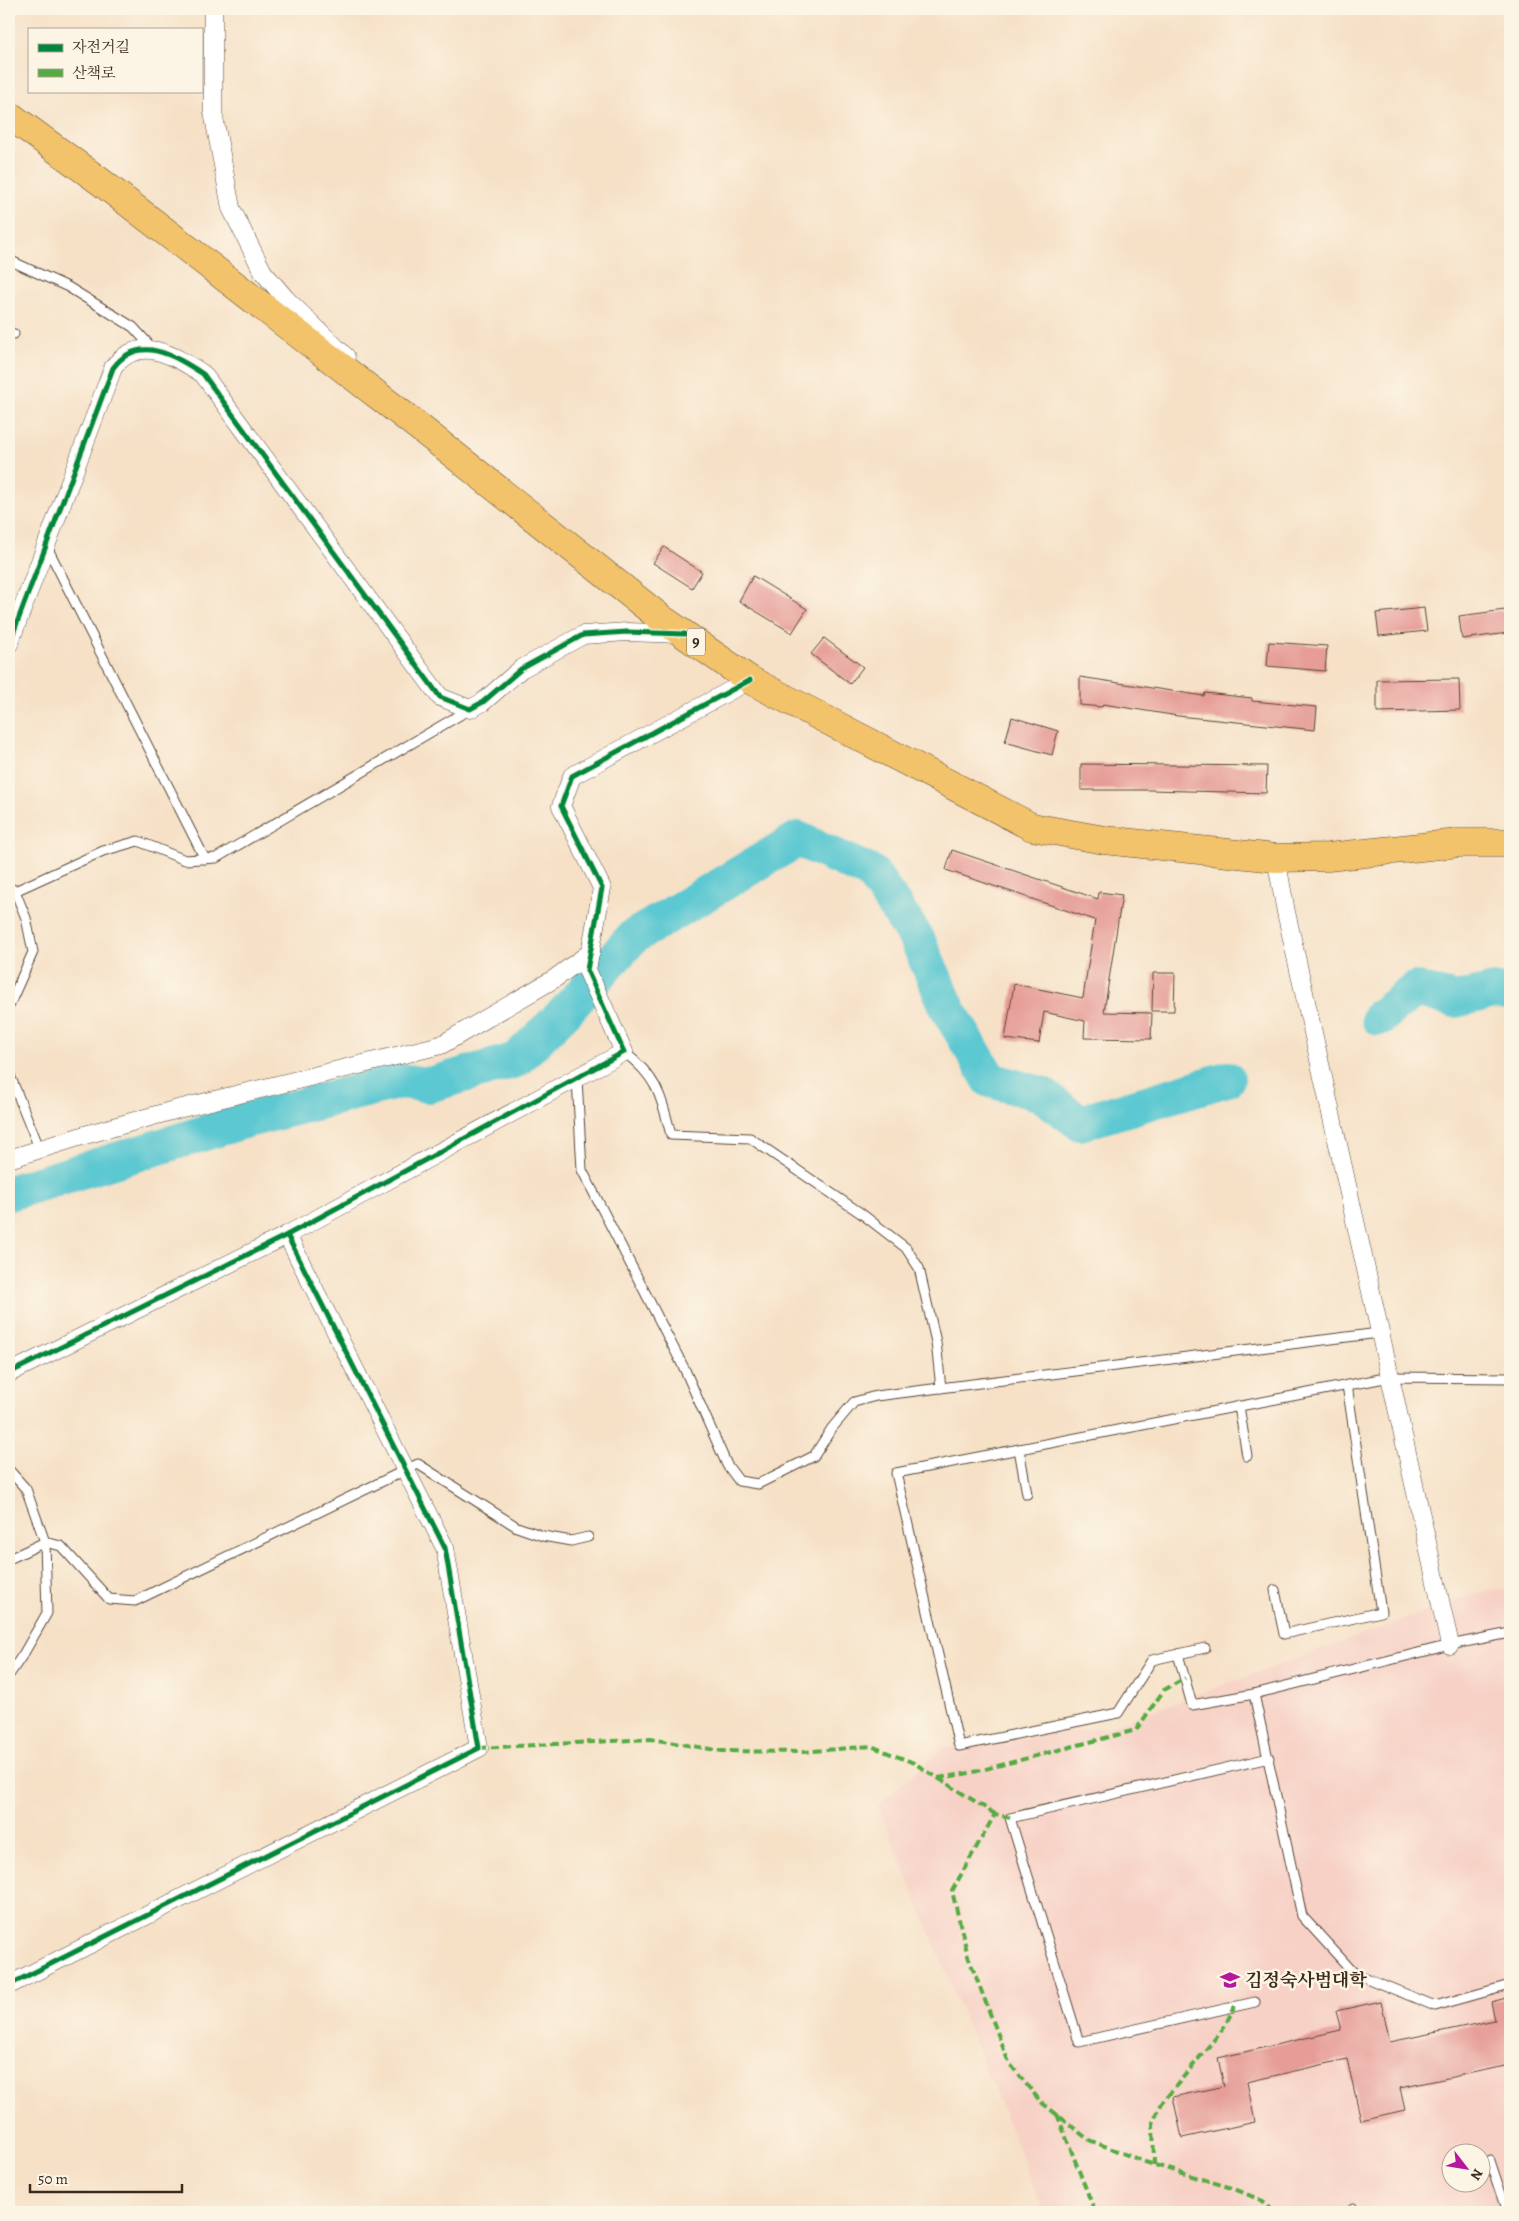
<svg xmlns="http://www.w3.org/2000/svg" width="1519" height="2221" viewBox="0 0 1519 2221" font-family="Alegreya,'Noto Serif KR',serif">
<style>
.built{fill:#f7d1c6;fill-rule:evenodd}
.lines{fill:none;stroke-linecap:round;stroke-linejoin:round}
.river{stroke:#5bc8d1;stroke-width:36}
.building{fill:#e69d98}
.service-casing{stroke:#574537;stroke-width:11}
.minor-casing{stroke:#574537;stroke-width:19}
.primary-casing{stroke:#574537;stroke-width:29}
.service{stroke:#fff;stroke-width:9}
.minor{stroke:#fff;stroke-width:18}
.primary{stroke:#f2c36a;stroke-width:28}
.quiet{stroke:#55ab43;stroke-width:4;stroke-dasharray:8 4;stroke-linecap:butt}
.cycleway-casing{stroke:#fcf5e5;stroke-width:8}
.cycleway{stroke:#00873e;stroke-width:5}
.labels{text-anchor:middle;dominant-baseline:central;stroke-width:5;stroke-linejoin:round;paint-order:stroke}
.shield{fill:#fcf5e5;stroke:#75675a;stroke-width:1}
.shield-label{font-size:16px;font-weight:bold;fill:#3b2a1e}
.poi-label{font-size:18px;font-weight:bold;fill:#3b2a1e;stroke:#fcf5e5;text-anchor:start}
</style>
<rect width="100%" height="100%" fill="#fcf5e5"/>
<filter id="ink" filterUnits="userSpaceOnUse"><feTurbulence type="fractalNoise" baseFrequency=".02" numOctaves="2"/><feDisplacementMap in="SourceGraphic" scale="10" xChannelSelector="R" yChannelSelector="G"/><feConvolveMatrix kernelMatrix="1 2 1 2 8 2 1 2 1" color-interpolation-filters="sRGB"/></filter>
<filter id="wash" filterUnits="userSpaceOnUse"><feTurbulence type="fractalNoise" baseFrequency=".0096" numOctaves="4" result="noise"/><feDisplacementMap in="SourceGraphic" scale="20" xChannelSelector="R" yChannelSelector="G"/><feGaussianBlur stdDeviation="1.12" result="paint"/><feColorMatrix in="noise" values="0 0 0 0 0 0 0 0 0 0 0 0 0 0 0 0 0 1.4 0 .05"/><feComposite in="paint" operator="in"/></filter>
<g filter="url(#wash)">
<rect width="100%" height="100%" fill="#f6e1c7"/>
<!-- built -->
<path class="built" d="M1510 1588V2212H1044L878 1806 943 1748 1108 1727 1480 1592ZM1452 2154H1482V2184H1452Z"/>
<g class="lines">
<!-- river -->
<g class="river">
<polyline points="1379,1018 1416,989 1455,1000 1494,991 1510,992"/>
<polyline points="9,1193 247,1120 400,1081 429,1085 516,1060 566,1011 633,937 798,839 872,873 917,939 949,1011 990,1080 1041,1094 1080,1123 1227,1079"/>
</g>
</g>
<g id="blocks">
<!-- building -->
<g class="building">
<polygon points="664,547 702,572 692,588 653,563"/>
<polygon points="753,576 807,609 792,633 739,601"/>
<polygon points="1424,608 1427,631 1379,636 1376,613"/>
<polygon points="1505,610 1508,633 1462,639 1459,616"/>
<polygon points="824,638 863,667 850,684 811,654"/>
<polygon points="1269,642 1327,646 1325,671 1267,666"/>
<polygon points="1080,677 1204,696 1205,693 1252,698 1252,701 1317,707 1315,730 1178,716 1103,704 1102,707 1080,705"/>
<polygon points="1459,679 1460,710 1377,712 1377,680"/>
<polygon points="1012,717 1058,731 1052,755 1005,742"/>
<polygon points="1081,764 1267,766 1266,793 1150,790 1081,790"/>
<polygon points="952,850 1098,899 1099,892 1122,895 1104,1012 1152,1013 1151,1039 1084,1038 1085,1021 1044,1012 1039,1043 1005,1039 1014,984 1083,998 1095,920 946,870"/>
<polygon points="1153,973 1175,973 1174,1011 1152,1011"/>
<polygon points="1510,1997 1510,2065 1400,2088 1405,2110 1361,2120 1347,2059 1247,2082 1255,2122 1182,2138 1173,2097 1224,2086 1218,2058 1341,2030 1336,2011 1381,2001 1390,2042 1495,2020 1491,2002"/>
</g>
</g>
</g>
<g filter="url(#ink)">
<use href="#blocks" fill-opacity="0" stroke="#574537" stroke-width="1"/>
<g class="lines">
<defs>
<g id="service">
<polyline points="9,260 68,287 133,327 153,349"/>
<polyline points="9,333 14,334"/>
<polyline points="46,545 205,859"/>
<polyline points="9,887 15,891 26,918 33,952 9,1006"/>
<polyline points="15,891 103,851 138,841 185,860 216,858 470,709"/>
<path d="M624 1052C658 1078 661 1096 671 1135L750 1138 862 1214 906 1248 919 1268 936 1342 941 1388"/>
<polyline points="9,1073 40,1150"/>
<polyline points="577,1078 582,1170 685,1370 727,1465 739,1481 758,1484 814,1456 832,1428 854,1402 876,1396 1379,1333"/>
<polyline points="1239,1406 1247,1456"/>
<polyline points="1019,1449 1027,1494"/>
<polyline points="9,1470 26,1489 45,1542 47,1613 24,1653 9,1675"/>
<polyline points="9,1559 45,1542 61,1546 109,1599 135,1601 418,1464 517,1527 543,1536 571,1541 588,1537"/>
<polyline points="1275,1590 1284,1634 1381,1612 1347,1385"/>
<polyline points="1510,1633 1450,1645 1254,1694 1302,1916 1354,1973 1435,2006 1510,1985"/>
<polyline points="1205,1648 1152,1660 1118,1713 959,1746 896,1473 1390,1377 1510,1378"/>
<polyline points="1178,1654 1192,1705 1254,1694"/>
<polyline points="1255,2002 1079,2042 1010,1818 1269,1758"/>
<polyline points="1490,2161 1507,2212"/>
<polyline points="1353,2208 1354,2212"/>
</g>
<g id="minor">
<polyline points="213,9 213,112 231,208 263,272 286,299 346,357"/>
<path d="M9 644 113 368C139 333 175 356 203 374L440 697 470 709 483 702 521 669 583 635 627 632 681 634"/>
<polyline points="1276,858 1286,912 1450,1645"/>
<polyline points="9,1159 85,1135 178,1109 441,1045 554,979 591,952"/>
<polyline points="9,1373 287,1235 624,1052 587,970 602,888 561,806 572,776 750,680"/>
<polyline points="9,1985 479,1748 445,1548 287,1235"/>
</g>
<polyline id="primary" points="9,115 101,182 415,424 662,619 750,680 1032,827 1104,840 1276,858 1328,857 1458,843 1510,843"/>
</defs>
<!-- service casing -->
<use href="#service" class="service-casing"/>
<!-- minor casing -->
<use href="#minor" class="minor-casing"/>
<!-- primary casing -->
<use href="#primary" class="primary-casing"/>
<!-- service -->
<use href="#service" class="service"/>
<!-- minor -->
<use href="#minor" class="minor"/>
<!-- primary -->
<use href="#primary" class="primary"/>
<!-- quiet -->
<g class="quiet">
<polyline points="479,1748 651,1739 722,1751 803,1752 871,1746 914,1763 938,1778 970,1773 1136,1730 1164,1690 1185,1678"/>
<polyline points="938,1778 995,1814"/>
<polyline points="1010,1818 995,1814 952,1891 968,1956 1009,2063 1041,2102 1089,2140 1145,2162 1232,2188 1263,2201 1274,2212"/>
<polyline points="1057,2114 1095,2212"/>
<polyline points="1154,2165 1153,2122 1162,2103 1223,2029 1235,2006"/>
<polyline points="1327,2212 1353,2208"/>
</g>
<defs>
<g id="cycleway">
<path d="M9 644 113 368C139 333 175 356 203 374L440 697 470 709 483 702 521 669 583 635 627 632 685 634"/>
<polyline points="9,1373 287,1235 624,1052 587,970 602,888 561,806 572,776 750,680"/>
<polyline points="9,1985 479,1748 445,1548 287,1235"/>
</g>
</defs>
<!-- cycleway casing -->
<use href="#cycleway" class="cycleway-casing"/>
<!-- cycleway -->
<use href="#cycleway" class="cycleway"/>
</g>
</g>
<!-- icons -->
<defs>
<symbol id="university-bare" viewBox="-9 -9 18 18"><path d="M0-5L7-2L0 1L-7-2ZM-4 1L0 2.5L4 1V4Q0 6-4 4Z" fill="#b5179e" stroke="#fcf5e5" stroke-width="2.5" paint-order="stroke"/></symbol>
</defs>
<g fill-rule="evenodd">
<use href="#university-bare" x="1216" y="1966" width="28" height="28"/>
</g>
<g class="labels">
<!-- shield labels -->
<rect class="shield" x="687" y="628.5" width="18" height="27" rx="4"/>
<g class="shield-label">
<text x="696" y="642">9</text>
</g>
<!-- poi labels -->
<g class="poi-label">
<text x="1245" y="1980">김정숙사범대학</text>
</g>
</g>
<!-- margin -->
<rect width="1519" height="2221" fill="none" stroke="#fcf5e5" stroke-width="30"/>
<!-- legend -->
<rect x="28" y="28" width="175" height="65" fill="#fcf5e5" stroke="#afa495"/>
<rect x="38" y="44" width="25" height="8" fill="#00873e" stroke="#afa495"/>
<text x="72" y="52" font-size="15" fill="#3b2a1e">자전거길</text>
<rect x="38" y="69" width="25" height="8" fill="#55ab43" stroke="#afa495"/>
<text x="72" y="78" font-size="15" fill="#3b2a1e">산책로</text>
<!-- north arrow -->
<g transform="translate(1466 2168) rotate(121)"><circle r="24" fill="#fcf5e5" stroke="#afa495"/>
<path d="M0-4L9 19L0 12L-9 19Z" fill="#b5179e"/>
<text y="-8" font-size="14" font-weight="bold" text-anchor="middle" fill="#3b2a1e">N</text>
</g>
<!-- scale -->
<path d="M30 2184v8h152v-8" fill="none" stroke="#3b2a1e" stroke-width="2.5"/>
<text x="38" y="2184" font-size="15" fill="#3b2a1e" stroke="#fcf5e5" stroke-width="4" paint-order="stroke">50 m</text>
</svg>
